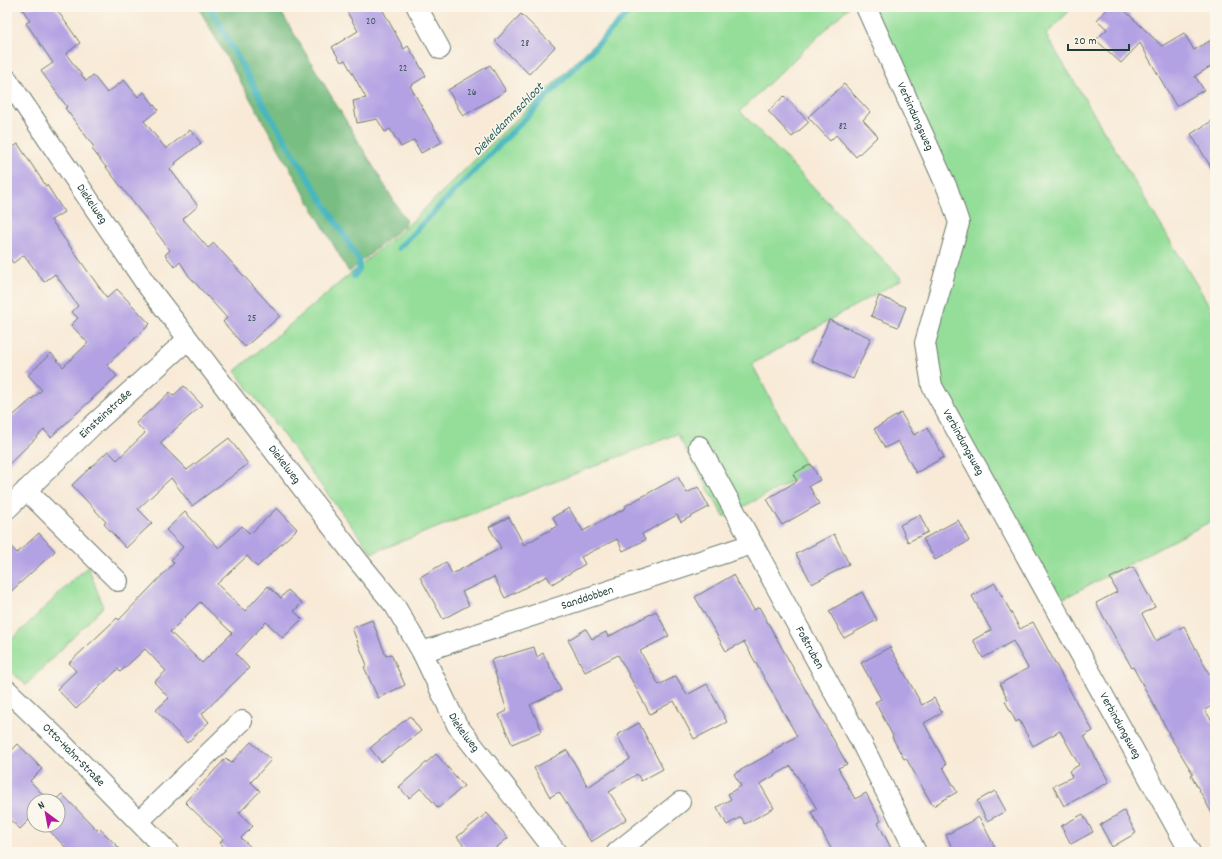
<svg xmlns="http://www.w3.org/2000/svg" width="1222" height="859" viewBox="0 0 1222 859" font-family="Dekko,sans-serif">
<style>
.green{fill:#95de9a;stroke:#5a8e67}
.forest{fill:#78bd82;stroke:#4c7d5b}
.lines{fill:none;stroke-linecap:round;stroke-linejoin:round}
.stream{stroke:#48b7c0;stroke-width:6}
.building{fill:#b2a1e3;fill-rule:evenodd}
.minor-casing{stroke:#6b7a6d;stroke-width:22}
.minor{stroke:#fff;stroke-width:20}
.labels{text-anchor:middle;dominant-baseline:central;stroke-width:3;stroke-linejoin:round;paint-order:stroke}
.number-label{font-size:10px;fill:#445660}
.street-label{font-size:12px;fill:#1f3d34;stroke:#fbf7ec}
.water-label{font-size:13px;font-style:italic;fill:#2b625e;stroke:#fbf7ec}
</style>
<rect width="100%" height="100%" fill="#fbf7ec"/>
<filter id="ink" filterUnits="userSpaceOnUse"><feTurbulence type="fractalNoise" baseFrequency=".025" numOctaves="2"/><feDisplacementMap in="SourceGraphic" scale="8" xChannelSelector="R" yChannelSelector="G"/><feConvolveMatrix kernelMatrix="1 2 1 2 8 2 1 2 1" color-interpolation-filters="sRGB"/></filter>
<filter id="wash" filterUnits="userSpaceOnUse"><feTurbulence type="fractalNoise" baseFrequency=".012" numOctaves="4" result="noise"/><feDisplacementMap in="SourceGraphic" scale="16" xChannelSelector="R" yChannelSelector="G"/><feGaussianBlur stdDeviation="0.9" result="paint"/><feColorMatrix in="noise" values="0 0 0 0 0 0 0 0 0 0 0 0 0 0 0 0 0 1.4 0 .05"/><feComposite in="paint" operator="in"/></filter>
<g filter="url(#wash)">
<rect width="100%" height="100%" fill="#f8ead7"/>
<!-- green -->
<g class="green">
<polygon points="632,7 849,7 740,111 902,279 752,364 809,472 724,517 677,434 372,553 235,371 407,226"/>
<polygon points="867,7 1073,7 1046,35 1215,315 1215,519 1055,603 932,386 925,343 959,223"/>
<polygon points="88,566 103,607 26,685 7,668 7,644"/>
</g>
<!-- forest -->
<polygon class="forest" points="198,7 278,7 407,223 349,272"/>
<g class="lines">
<!-- stream -->
<g class="stream">
<polyline points="210,7 269,114 359,260 359,269 354,276"/>
<polyline points="399,248 634,7"/>
</g>
</g>
<g id="blocks">
<!-- building -->
<g class="building">
<polygon points="21,7 55,7 80,43 66,54 86,81 93,75 107,93 124,80 138,97 144,92 158,110 144,121 166,149 190,130 201,143 175,163 176,164 170,169 198,206 183,219 208,248 214,243 280,316 245,347 223,322 227,318 189,276 180,262 175,267 165,255 170,250 92,149 94,147 65,108 67,107 41,71 53,63 26,23 30,21"/>
<polygon points="357,7 381,7 404,49 408,46 426,76 410,86 442,142 421,153 414,140 401,147 390,129 385,132 377,119 357,123 353,101 366,98 345,60 341,62 332,47 358,31 347,12"/>
<polygon points="1109,7 1121,7 1162,46 1184,33 1194,50 1215,38 1215,64 1195,76 1204,90 1176,106 1140,43 1121,63 1096,40 1107,29 1097,20"/>
<polygon points="521,14 555,47 529,74 495,41"/>
<polygon points="490,65 506,91 463,116 448,90"/>
<polygon points="844,84 870,112 863,120 878,136 856,157 836,135 830,141 808,117"/>
<polygon points="784,96 809,122 792,137 768,111"/>
<polygon points="1215,119 1215,174 1191,134"/>
<polygon points="18,144 46,186 47,185 64,212 51,220 107,298 117,289 150,324 107,365 117,376 51,437 44,430 7,466 7,421 42,390 28,375 51,353 63,367 88,343 71,325 78,318 72,312 78,306 55,274 44,282 24,255 13,263 7,255 7,151"/>
<polygon points="879,296 906,307 898,327 871,316"/>
<polygon points="829,320 871,338 853,379 811,361"/>
<polygon points="184,386 202,405 160,443 187,470 229,438 248,464 192,506 171,478 138,509 152,523 126,548 104,524 106,522 72,485 108,451 117,460 145,433 136,423 170,392 173,396"/>
<polygon points="901,413 914,435 927,428 944,457 916,473 898,441 885,448 874,429"/>
<polygon points="811,464 820,480 809,486 819,504 782,525 767,499 797,481 793,474"/>
<polygon points="678,477 687,493 698,487 709,507 681,522 677,515 642,534 645,540 623,551 617,539 581,557 585,564 552,584 547,576 505,598 494,577 462,592 469,605 443,619 420,577 446,562 452,574 501,548 489,527 509,517 524,545 557,526 553,517 569,508 583,531 626,508 625,506"/>
<path d="M277 508 297 529 257 567 247 556 217 584 245 611 268 586 281 598 288 590 302 603 294 611 302 619 283 638 266 622 236 654 249 668 202 714 209 722 187 743 156 710 169 698 154 682 166 671 145 649 120 672 118 669 76 709 57 689 76 671 69 663 117 618 119 620 174 563 171 560 183 547 166 530 185 512 219 548 242 526 250 534ZM200 602 232 633 202 663 170 632Z"/>
<polygon points="920,515 928,532 908,542 900,525"/>
<polygon points="958,520 969,541 935,560 923,539"/>
<polygon points="39,533 55,551 7,595 7,542 17,553"/>
<polygon points="834,534 849,564 812,584 796,554"/>
<polygon points="1133,567 1155,607 1142,614 1156,641 1184,626 1215,685 1215,704 1205,710 1215,726 1215,819 1191,775 1193,774 1168,733 1169,733 1133,667 1132,668 1096,603 1117,592 1110,578"/>
<polygon points="733,575 754,610 759,607 847,764 838,768 855,799 866,793 881,821 878,823 893,852 833,852 811,812 817,809 791,766 760,784 774,808 745,824 741,817 727,825 717,807 731,799 728,794 741,786 734,774 773,752 772,751 797,736 744,642 726,651 695,597"/>
<polygon points="995,583 1020,629 1033,622 1080,709 1081,709 1093,731 1084,736 1109,782 1064,806 1053,786 1072,777 1069,771 1079,765 1060,731 1033,746 1019,720 1016,722 1005,701 1008,700 1000,684 1028,668 1013,641 983,658 973,640 991,630 972,596"/>
<polygon points="862,592 877,620 844,638 829,611"/>
<polygon points="656,611 669,636 640,651 659,685 676,676 687,695 707,684 727,722 694,739 674,701 650,714 618,655 585,672 568,640 586,629 592,639 606,632 608,637"/>
<polygon points="372,620 386,656 391,654 405,685 378,698 364,667 367,665 352,628"/>
<polygon points="534,647 537,657 543,653 561,690 530,705 542,731 512,744 499,715 507,711 491,660"/>
<polygon points="890,647 922,705 934,698 942,713 924,723 946,764 943,767 957,792 933,806 906,758 904,759 892,737 893,736 875,702 881,699 861,663"/>
<polygon points="410,716 421,731 381,762 370,748"/>
<polygon points="639,723 663,769 641,781 637,774 609,792 627,819 591,842 559,792 550,797 534,768 567,750 588,787 630,759 617,735"/>
<polygon points="251,742 271,760 251,782 260,791 239,813 253,826 241,838 256,852 229,852 220,843 223,839 185,802 226,758 231,763"/>
<polygon points="18,744 42,769 30,781 49,801 34,801 34,815 20,829 7,817 7,755"/>
<polygon points="436,754 464,786 438,808 421,788 409,798 399,787"/>
<polygon points="995,791 1006,811 987,821 977,801"/>
<polygon points="62,794 97,830 99,828 123,852 70,852 44,825 58,825 58,801 54,801"/>
<polygon points="1124,811 1136,833 1112,847 1100,825"/>
<polygon points="487,813 508,838 491,852 469,852 457,837"/>
<polygon points="1083,814 1093,832 1071,844 1061,826"/>
<polygon points="979,817 995,847 986,852 954,852 946,835"/>
</g>
</g>
</g>
<g filter="url(#ink)">
<use href="#blocks" fill-opacity="0" stroke="#6b7a6d" stroke-width="1"/>
<g class="lines">
<defs>
<g id="minor">
<polyline points="417,7 440,49"/>
<path id="s1" d="M866 7 948 190 959 223 925 343 932 386 1190 852"/>
<path id="s2" d="M7 79 146 284 359 562 395 606 422 652 457 725 556 852"/>
<path id="s3" d="M699 446 859 738 916 852"/>
<polyline points="26,490 118,581"/>
<path id="s4" d="M7 509 92 426 187 340"/>
<path id="s5" d="M422 652 752 544"/>
<path id="s6" d="M7 690 58 739 168 852"/>
<polyline points="139,821 242,721"/>
<polyline points="617,852 680,802"/>
</g>
</defs>
<!-- minor casing -->
<use href="#minor" class="minor-casing"/>
<!-- minor -->
<use href="#minor" class="minor"/>
</g>
</g>
<g class="labels">
<!-- number labels -->
<g class="number-label">
<text x="371" y="22">20</text>
<text x="525" y="44">28</text>
<text x="403" y="69">22</text>
<text x="472" y="93">26</text>
<text x="843" y="127">82</text>
<text x="252" y="319">25</text>
</g>
<!-- street labels -->
<g class="street-label">
<text stroke="none"><textPath href="#s1" startOffset="120">Verbindungsweg</textPath></text>
<text stroke="none"><textPath href="#s2" startOffset="151">Diekelweg</textPath></text>
<text stroke="none"><textPath href="#s4" startOffset="137">Einsteinstraße</textPath></text>
<text stroke="none"><textPath href="#s1" startOffset="468">Verbindungsweg</textPath></text>
<text stroke="none"><textPath href="#s2" startOffset="475">Diekelweg</textPath></text>
<text stroke="none"><textPath href="#s5" startOffset="174">Sanddobben</textPath></text>
<text stroke="none"><textPath href="#s3" startOffset="230">Foßtruben</textPath></text>
<text stroke="none"><textPath href="#s1" startOffset="792">Verbindungsweg</textPath></text>
<text stroke="none"><textPath href="#s2" startOffset="799">Diekelweg</textPath></text>
<text stroke="none"><textPath href="#s6" startOffset="93">Otto-Hahn-Straße</textPath></text>
</g>
<!-- water labels -->
<g class="water-label">
<text transform="translate(509 120) rotate(-46)">Diekeldammschloot</text>
</g>
</g>
<!-- margin -->
<rect width="1222" height="859" fill="none" stroke="#fbf7ec" stroke-width="24"/>
<!-- north arrow -->
<g transform="translate(46 813) rotate(328)"><circle r="19" fill="#fbf7ec" stroke="#a3ada2"/>
<path d="M0-3L7 15L0 10L-7 15Z" fill="#b5179e"/>
<text y="-6" font-size="11" font-weight="bold" text-anchor="middle" fill="#1f3d34">N</text>
</g>
<!-- scale -->
<path d="M1068 44v6h61v-6" fill="none" stroke="#1f3d34" stroke-width="2"/>
<text x="1074" y="44" font-size="12" fill="#1f3d34" stroke="#fbf7ec" stroke-width="3" paint-order="stroke">20 m</text>
</svg>
